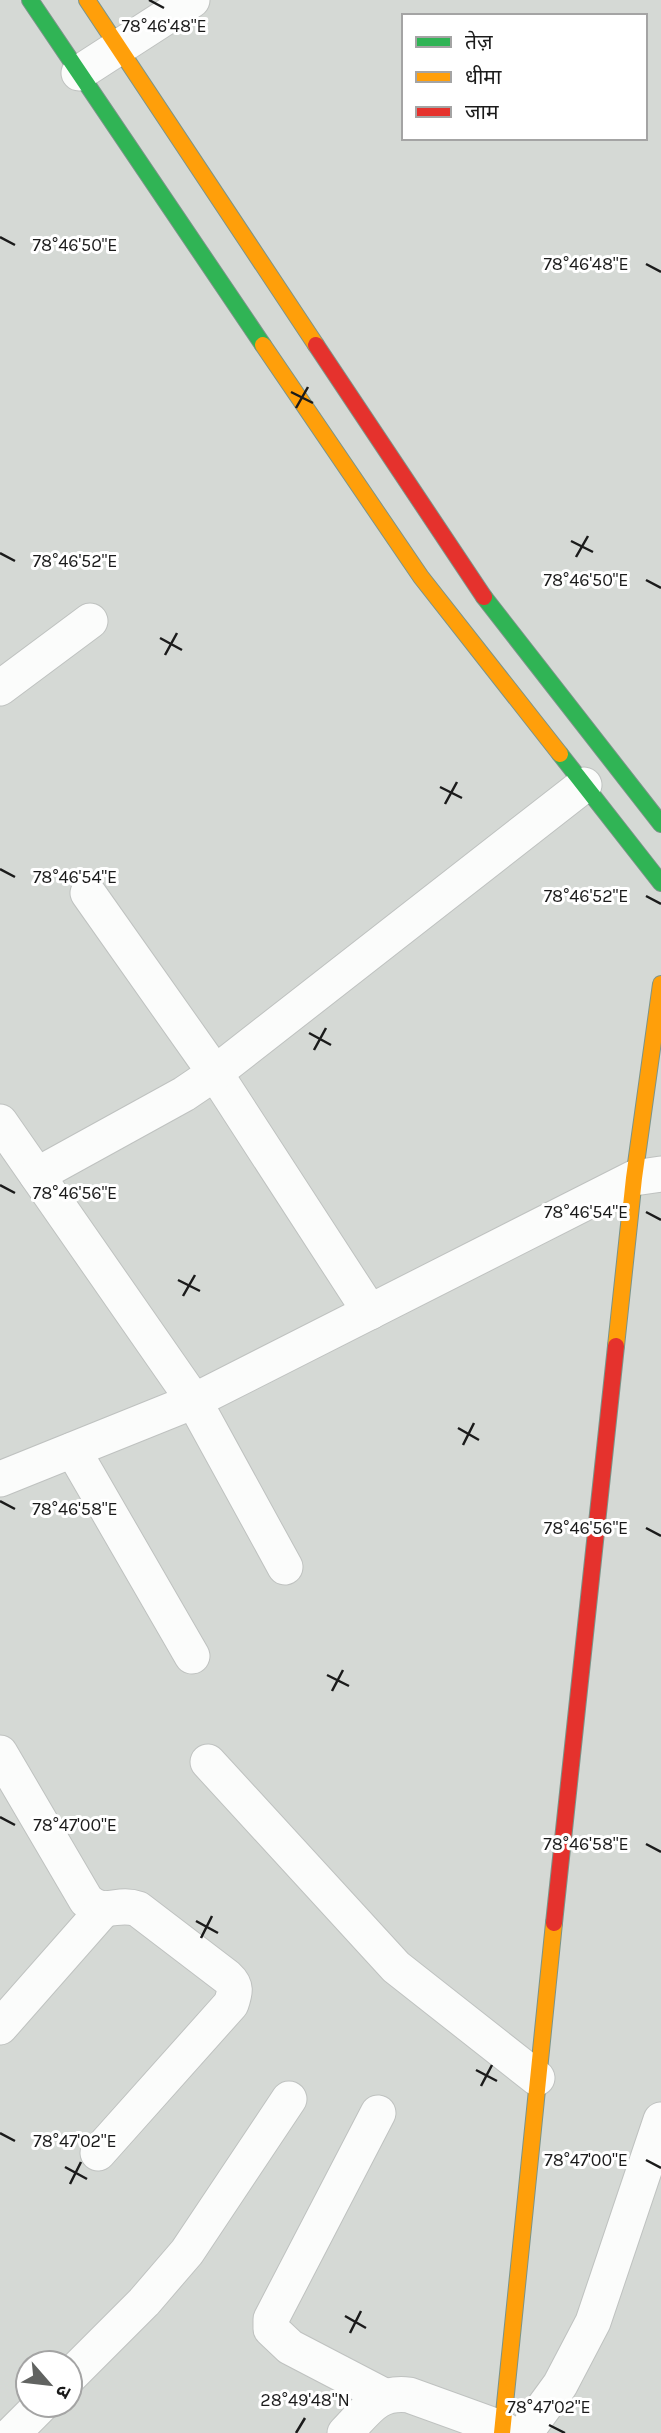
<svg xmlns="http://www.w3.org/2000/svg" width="661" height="2433" viewBox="0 0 661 2433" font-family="Karla,'Noto Sans Devanagari',sans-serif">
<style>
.residential{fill:#d5d9d5;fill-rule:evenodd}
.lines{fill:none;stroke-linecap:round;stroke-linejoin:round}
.street-casing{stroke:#bfc2c0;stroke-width:37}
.fast-casing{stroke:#7b9489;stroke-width:18}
.slow-casing{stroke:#7b9489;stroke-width:18}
.jam-casing{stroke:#7b9489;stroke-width:18}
.street{stroke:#fbfcfb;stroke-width:35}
.fast{stroke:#30b455;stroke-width:16}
.slow{stroke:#ff9f0a;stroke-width:16}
.jam{stroke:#e5322d;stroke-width:16}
.ticks{fill:none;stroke:#1b1b1b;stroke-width:2.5}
.ticks-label{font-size:18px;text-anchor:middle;fill:#1b1b1b;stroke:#fff;stroke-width:6;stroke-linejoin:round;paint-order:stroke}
</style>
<rect width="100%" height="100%" fill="#e2eae4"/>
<!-- residential -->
<path class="residential" d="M0 0H661V2433H0ZM404 16H645V138H404ZM28 2363H70V2405H28Z"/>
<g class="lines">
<defs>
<g id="street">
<polyline points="79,73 192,0"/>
<polyline points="0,688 90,621"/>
<polyline points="88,893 215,1073 370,1312"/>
<polyline points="0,1122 194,1401 285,1567"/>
<polyline points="37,1175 184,1094 215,1073 584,785"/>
<polyline points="73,1450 192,1656"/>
<polyline points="0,1479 194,1401 634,1178 661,1174"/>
<path d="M0 1753 86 1900C105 1918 116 1901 138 1909L227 1977C237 1986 235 1992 231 2004L98 2153"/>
<polyline points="208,1762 396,1967 537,2078"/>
<polyline points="0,2027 103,1910"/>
<polyline points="378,2113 271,2319 271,2329 290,2347 384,2396"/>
<polyline points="70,2376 144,2302 187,2252 289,2099"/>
<polyline points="13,2433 41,2405"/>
<path d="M345 2433C367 2411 376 2391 409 2395L503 2429"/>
<polyline points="525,2433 560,2385 593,2322 661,2120"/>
</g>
<g id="fast">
<polyline points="30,0 263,345"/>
<polyline points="484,597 661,824"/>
<polyline points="560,754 661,883"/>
</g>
<g id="slow">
<polyline points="87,0 316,345"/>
<polyline points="263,345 421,577 560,754"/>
<polyline points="616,1346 634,1178 661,984"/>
<polyline points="502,2433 554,1923"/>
</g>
<g id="jam">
<polyline points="316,345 484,597"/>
<polyline points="554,1923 616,1346"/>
</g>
</defs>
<!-- street casing -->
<use href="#street" class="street-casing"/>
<!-- fast casing -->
<use href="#fast" class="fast-casing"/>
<!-- slow casing -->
<use href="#slow" class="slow-casing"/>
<!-- jam casing -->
<use href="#jam" class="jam-casing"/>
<!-- street -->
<use href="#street" class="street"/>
<!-- fast -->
<use href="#fast" class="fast"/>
<!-- slow -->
<use href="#slow" class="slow"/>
<!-- jam -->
<use href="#jam" class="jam"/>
</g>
<!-- ticks -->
<path class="ticks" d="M149 0 164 8M0 237 15 245M646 264 661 272M291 392 313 403M296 408 308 387M571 541 593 552M0 553 15 561M576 557 588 536M646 580 661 588M160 638 182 650M165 655 177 633M440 787 462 798M445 804 457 782M0 869 15 877M646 896 661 904M309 1033 331 1045M314 1050 326 1028M0 1185 15 1193M646 1212 661 1220M178 1280 200 1291M183 1296 195 1275M458 1428 479 1440M463 1445 474 1423M0 1501 15 1509M646 1528 661 1536M327 1675 349 1686M332 1691 343 1670M0 1817 15 1825M646 1844 661 1852M196 1921 218 1933M201 1938 212 1916M476 2070 497 2081M481 2086 492 2065M0 2133 15 2141M646 2160 661 2168M65 2167 87 2179M70 2184 81 2162M345 2316 366 2328M350 2333 361 2311M549 2425 565 2433M296 2433 305 2418"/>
<g class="ticks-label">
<text x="164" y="32">78°46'48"E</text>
<text x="75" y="251">78°46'50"E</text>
<text x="586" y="270">78°46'48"E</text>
<text x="75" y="567">78°46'52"E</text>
<text x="586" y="586">78°46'50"E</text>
<text x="75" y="883">78°46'54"E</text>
<text x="586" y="902">78°46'52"E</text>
<text x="75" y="1199">78°46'56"E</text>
<text x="586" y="1218">78°46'54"E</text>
<text x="75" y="1515">78°46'58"E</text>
<text x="586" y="1534">78°46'56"E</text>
<text x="75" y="1831">78°47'00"E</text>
<text x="586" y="1850">78°46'58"E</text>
<text x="75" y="2147">78°47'02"E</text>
<text x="586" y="2166">78°47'00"E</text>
<text x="305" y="2406">28°49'48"N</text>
<text x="549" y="2413">78°47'02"E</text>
</g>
<!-- legend -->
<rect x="402" y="14" width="245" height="126" fill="#ffffff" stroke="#a4a4a4" stroke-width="2"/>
<rect x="416" y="37" width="35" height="10" fill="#30b455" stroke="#a4a4a4" stroke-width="2"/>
<text x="465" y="49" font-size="21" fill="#1b1b1b">तेज़</text>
<rect x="416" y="72" width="35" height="10" fill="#ff9f0a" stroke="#a4a4a4" stroke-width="2"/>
<text x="465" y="84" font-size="21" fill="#1b1b1b">धीमा</text>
<rect x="416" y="107" width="35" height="10" fill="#e5322d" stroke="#a4a4a4" stroke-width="2"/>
<text x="465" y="119" font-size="21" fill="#1b1b1b">जाम</text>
<!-- north arrow -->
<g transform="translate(49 2384) rotate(118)"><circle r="33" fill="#ffffff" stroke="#a4a4a4" stroke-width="2"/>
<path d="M0-5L12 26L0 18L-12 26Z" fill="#616361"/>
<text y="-10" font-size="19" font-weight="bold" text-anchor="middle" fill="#1b1b1b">उ</text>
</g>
</svg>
